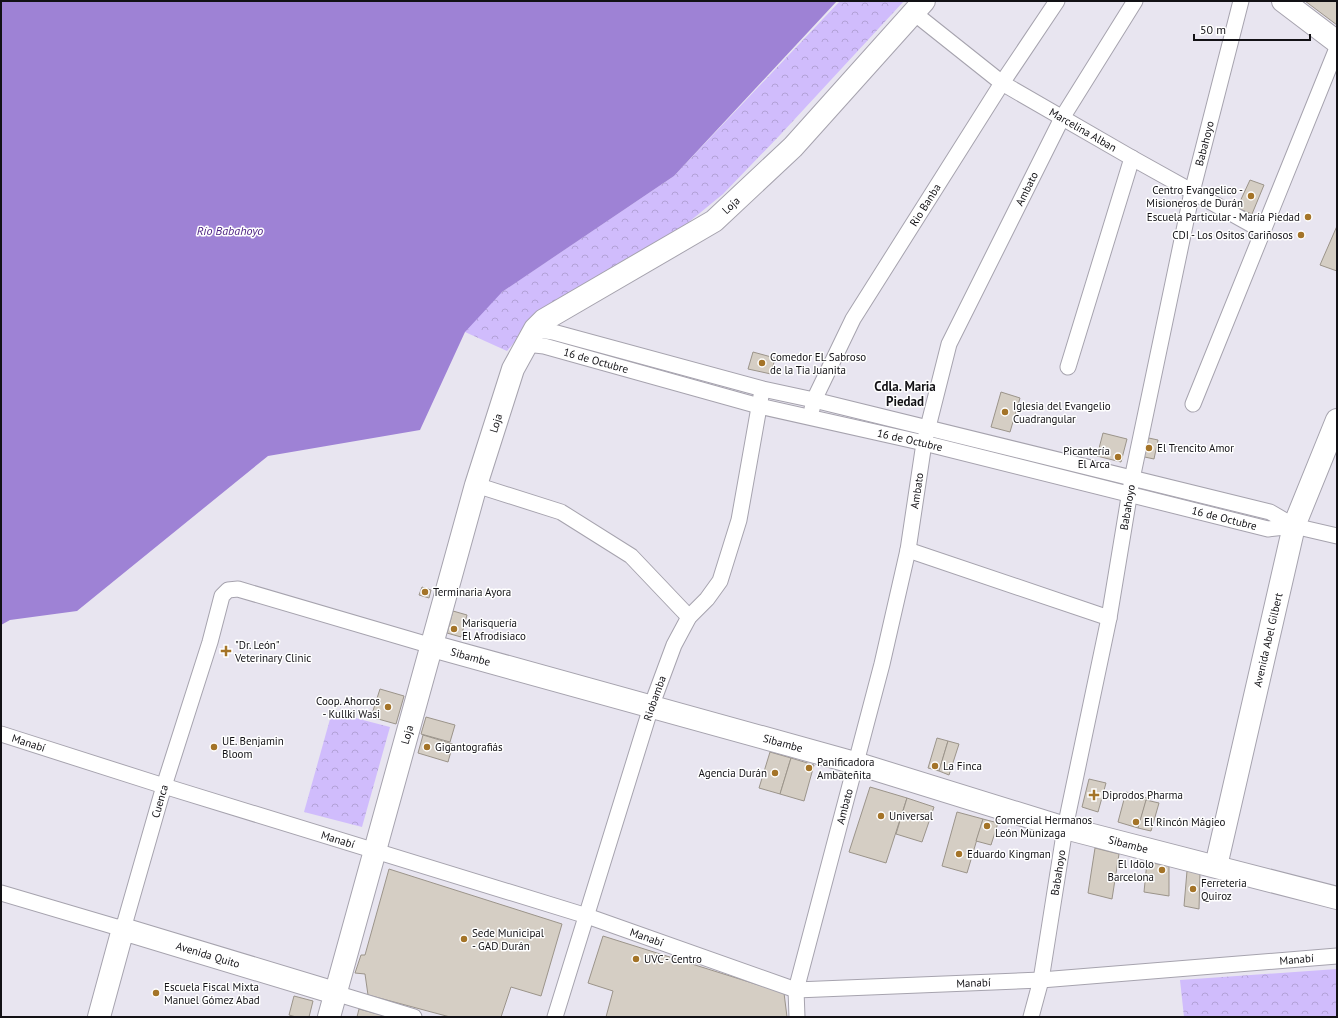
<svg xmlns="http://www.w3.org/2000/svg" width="1338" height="1018" viewBox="0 0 1338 1018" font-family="'PT Sans',sans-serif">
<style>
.park{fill:url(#park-crowns)}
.water{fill:#9e82d5}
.building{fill:#d5cec4;stroke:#9b948a}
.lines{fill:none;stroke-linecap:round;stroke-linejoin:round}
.street-casing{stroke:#a6a3ae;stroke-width:17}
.secondary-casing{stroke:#a6a3ae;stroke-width:24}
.street{stroke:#fff;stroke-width:15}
.secondary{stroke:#fff;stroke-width:22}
.poi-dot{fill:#a47428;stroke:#fff;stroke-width:1.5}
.labels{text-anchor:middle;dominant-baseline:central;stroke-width:3;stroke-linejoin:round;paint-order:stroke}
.street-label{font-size:11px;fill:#121115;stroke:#fff}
.poi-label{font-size:11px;fill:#121115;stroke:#fff;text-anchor:start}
.water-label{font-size:12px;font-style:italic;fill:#4a1f80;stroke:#fff}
.quarter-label{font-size:13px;font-weight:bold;fill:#121115;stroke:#fff}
</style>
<defs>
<pattern id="park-crowns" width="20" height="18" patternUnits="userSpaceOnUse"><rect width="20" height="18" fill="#d0bcfc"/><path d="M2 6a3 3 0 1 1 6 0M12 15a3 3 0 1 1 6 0" fill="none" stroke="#b2a1d7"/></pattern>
</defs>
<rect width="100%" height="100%" fill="#e8e5f0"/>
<!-- park -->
<g class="park">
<polygon points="840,1 904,1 780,135 723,194 684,226 538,315 507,351 465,332 475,310 674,176"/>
<polygon points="332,712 390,727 362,827 304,812"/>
<polygon points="1337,969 1337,1017 1184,1017 1180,980"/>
</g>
<!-- water -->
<polygon class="water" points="1,1 837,1 674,176 502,292 465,332 420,430 268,456 77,611 10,620 1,625"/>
<!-- building -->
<g class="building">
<polygon points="1305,1 1337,1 1337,25"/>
<polygon points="1250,180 1264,185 1252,214 1237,208"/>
<polygon points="1337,226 1337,271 1320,265"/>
<polygon points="753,352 775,358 771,374 748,369"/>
<polygon points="1001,392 1020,398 1010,432 991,427"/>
<polygon points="1103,433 1127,439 1121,462 1097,456"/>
<polygon points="1144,437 1158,440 1154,459 1140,456"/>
<polygon points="422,587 431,590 429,598 419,595"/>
<polygon points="453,611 467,615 461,637 447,633"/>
<polygon points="380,689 404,696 396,724 371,717"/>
<polygon points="426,717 455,725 450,742 421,734"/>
<polygon points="423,735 453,744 448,762 418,753"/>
<polygon points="937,738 948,741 939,771 928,768"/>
<polygon points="948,741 959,744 949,775 939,771"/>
<polygon points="770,752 791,758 780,794 759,788"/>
<polygon points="791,758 814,765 804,801 780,794"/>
<polygon points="1089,779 1106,783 1098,812 1082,807"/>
<polygon points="870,787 907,798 886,863 849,852"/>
<polygon points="1126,792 1147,798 1138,828 1118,822"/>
<polygon points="907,798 934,807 922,842 896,834"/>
<polygon points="1146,800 1159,803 1151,831 1138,828"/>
<polygon points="957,812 983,819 967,873 942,866"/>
<polygon points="983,819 998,823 991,845 976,841"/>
<polygon points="1095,848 1119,854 1112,899 1088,893"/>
<polygon points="1147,862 1169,866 1169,896 1144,892"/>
<polygon points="389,869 562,924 541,996 511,987 501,1017 450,1017 368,995 365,974 355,973 361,955 365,955"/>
<polygon points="1187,871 1200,873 1199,909 1184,906"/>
<polygon points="603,936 784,993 787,1017 606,1017 613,991 588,983"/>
<polygon points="294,996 313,1001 309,1017 296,1017 289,1015"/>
<polygon points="359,1009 389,1017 357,1017"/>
</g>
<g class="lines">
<defs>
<g id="street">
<path id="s1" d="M914 13 1002 83 1132 158 1263 231"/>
<polyline points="535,329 553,332 763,389 814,400 1270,512 1294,526"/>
<path id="s2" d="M526 344 544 346 759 406 924 443 1268 529 1294 526 1337 536"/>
<polyline points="1068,367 1132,158"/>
<polyline points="1193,404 1337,48"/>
<path id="s3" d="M812 409 814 400 853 319 1002 83 1057 1"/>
<polyline points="476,485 561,512 631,556 689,617"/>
<polyline points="908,550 1109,618"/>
<path id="s4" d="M1 734 164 786 587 916 796 990 1041 980 1337 956"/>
<path id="s5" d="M1 893 123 929 164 786 210 642 222 596 228 590 238 589 432 646"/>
<polyline points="335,993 414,1017"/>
<path id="s6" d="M555 1017 651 707 674 645 689 617 707 599 720 581 739 520 761 396"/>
<path id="s7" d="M797 1017 796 990 882 664 908 550 924 443 949 344 1062 118 1135 1"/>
<path id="s8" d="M1031 1017 1041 980 1065 828 1109 618 1132 479 1192 192 1241 1"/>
</g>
<g id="secondary">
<polyline points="1283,1 1337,42"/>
<path id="s9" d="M432 646 855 763 1065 828 1337 898"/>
<path id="s10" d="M1216 866 1294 526 1337 420"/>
<path id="s11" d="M99 1017 123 929 335 993"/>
<path id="s12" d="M329 1017 476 485 513 369 535 329 544 320 714 221 793 147 924 1"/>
</g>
</defs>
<!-- street casing -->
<use href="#street" class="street-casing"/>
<!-- secondary casing -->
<use href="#secondary" class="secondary-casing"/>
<!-- street -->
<use href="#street" class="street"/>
<!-- secondary -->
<use href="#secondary" class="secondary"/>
</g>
<!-- markers -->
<g class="poi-dot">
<circle cx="1251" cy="196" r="4"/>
<circle cx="1308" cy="217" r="4"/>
<circle cx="1301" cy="235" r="4"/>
<circle cx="762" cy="363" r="4"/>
<circle cx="1005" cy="412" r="4"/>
<circle cx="1149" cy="448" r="4"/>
<circle cx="1118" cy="457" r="4"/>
<circle cx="425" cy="592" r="4"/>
<circle cx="454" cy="629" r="4"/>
<path d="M224 645h4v4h4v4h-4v4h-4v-4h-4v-4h4z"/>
<circle cx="388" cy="707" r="4"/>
<circle cx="214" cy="747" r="4"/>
<circle cx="427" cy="747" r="4"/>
<circle cx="935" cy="766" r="4"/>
<circle cx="809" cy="768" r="4"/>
<circle cx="775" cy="773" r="4"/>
<path d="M1092 789h4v4h4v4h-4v4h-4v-4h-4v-4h4z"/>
<circle cx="881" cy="816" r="4"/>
<circle cx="1136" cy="822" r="4"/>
<circle cx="987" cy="826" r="4"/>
<circle cx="959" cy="854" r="4"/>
<circle cx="1162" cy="870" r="4"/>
<circle cx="1193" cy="889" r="4"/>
<circle cx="464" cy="939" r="4"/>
<circle cx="636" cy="959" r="4"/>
<circle cx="156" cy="993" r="4"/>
</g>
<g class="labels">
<!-- street labels -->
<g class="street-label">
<text stroke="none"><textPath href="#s1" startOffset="206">Marcelina Alban</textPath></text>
<text stroke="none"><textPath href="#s8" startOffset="891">Babahoyo</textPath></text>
<text stroke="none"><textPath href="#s7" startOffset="865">Ambato</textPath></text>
<text stroke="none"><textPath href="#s12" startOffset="952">Loja</textPath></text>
<text stroke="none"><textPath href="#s3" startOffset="234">Rio Banba</textPath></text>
<text stroke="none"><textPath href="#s2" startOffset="72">16 de Octubre</textPath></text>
<text stroke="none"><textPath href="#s12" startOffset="617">Loja</textPath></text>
<text stroke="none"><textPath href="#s2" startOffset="396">16 de Octubre</textPath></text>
<text stroke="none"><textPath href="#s7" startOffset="541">Ambato</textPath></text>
<text stroke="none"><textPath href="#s8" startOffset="519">Babahoyo</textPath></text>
<text stroke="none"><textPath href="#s2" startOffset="720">16 de Octubre</textPath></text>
<text stroke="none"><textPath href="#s10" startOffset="232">Avenida Abel Gilbert</textPath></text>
<text stroke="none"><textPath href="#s9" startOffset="40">Sibambe</textPath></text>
<text stroke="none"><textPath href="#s6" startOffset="334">Riobamba</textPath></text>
<text stroke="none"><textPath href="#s12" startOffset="293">Loja</textPath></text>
<text stroke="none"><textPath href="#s4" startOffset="29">Manabí</textPath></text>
<text stroke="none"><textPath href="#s9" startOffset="364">Sibambe</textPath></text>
<text stroke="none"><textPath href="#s5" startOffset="260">Cuenca</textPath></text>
<text stroke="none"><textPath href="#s7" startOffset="217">Ambato</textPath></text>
<text stroke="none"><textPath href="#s4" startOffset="353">Manabí</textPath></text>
<text stroke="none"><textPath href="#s9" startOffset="724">Sibambe</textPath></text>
<text stroke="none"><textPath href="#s8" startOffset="147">Babahoyo</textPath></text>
<text stroke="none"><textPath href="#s4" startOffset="677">Manabí</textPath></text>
<text stroke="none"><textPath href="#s11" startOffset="180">Avenida Quito</textPath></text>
<text stroke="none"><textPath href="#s4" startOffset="1337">Manabí</textPath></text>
<text stroke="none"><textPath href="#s4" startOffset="1013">Manabí</textPath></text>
</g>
<!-- poi labels -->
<g class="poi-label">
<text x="1243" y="190" text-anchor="end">Centro Evangelico -<tspan x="1243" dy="13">Misioneros de Durán</tspan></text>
<text x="1300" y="217" text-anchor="end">Escuela Particular - María Piedad</text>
<text x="1293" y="235" text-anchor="end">CDI - Los Ositos Cariñosos</text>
<text x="770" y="357">Comedor EL Sabroso<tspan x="770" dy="13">de la Tia Juanita</tspan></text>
<text x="1013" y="406">Iglesia del Evangelio<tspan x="1013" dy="13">Cuadrangular</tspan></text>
<text x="1157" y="448">El Trencito Amor</text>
<text x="1110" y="451" text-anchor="end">Picantería<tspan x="1110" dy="13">El Arca</tspan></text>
<text x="433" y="592">Terminaria Ayora</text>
<text x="462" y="623">Marisquería<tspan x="462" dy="13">El Afrodisiaco</tspan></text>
<text x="235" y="645">"Dr. León"<tspan x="235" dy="13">Veterinary Clinic</tspan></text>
<text x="380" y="701" text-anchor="end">Coop. Ahorros<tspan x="380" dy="13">- Kullki Wasi</tspan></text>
<text x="222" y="741">UE. Benjamin<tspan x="222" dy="13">Bloom</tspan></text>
<text x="435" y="747">Gigantografiás</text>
<text x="817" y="762">Panificadora<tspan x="817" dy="13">Ambateñita</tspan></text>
<text x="943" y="766">La Finca</text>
<text x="767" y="773" text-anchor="end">Agencia Durán</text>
<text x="1102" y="795">Diprodos Pharma</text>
<text x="889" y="816">Universal</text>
<text x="995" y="820">Comercial Hermanos<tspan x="995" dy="13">León Munizaga</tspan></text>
<text x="1144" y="822">El Rincón Mágieo</text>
<text x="967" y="854">Eduardo Kingman</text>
<text x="1154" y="864" text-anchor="end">El Idolo<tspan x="1154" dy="13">Barcelona</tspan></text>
<text x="1201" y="883">Ferreteria<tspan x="1201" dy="13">Quiroz</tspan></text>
<text x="472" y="933">Sede Municipal<tspan x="472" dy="13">- GAD Durán</tspan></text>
<text x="644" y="959">UVC - Centro</text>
<text x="164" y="987">Escuela Fiscal Mixta<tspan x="164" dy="13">Manuel Gómez Abad</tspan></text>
</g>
<!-- water labels -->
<g class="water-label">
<text x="230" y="230">Río Babahoyo</text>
</g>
<!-- quarter labels -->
<g class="quarter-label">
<text x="905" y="386">Cdla. Maria<tspan x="905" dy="15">Piedad</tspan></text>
</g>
</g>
<!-- border -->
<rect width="1338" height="1018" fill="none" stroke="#121115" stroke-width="4"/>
<!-- scale -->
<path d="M1194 34v6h116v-6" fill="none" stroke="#121115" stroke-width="2"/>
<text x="1200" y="34" font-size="12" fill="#121115" stroke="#ffffff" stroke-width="3" paint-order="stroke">50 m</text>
</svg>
